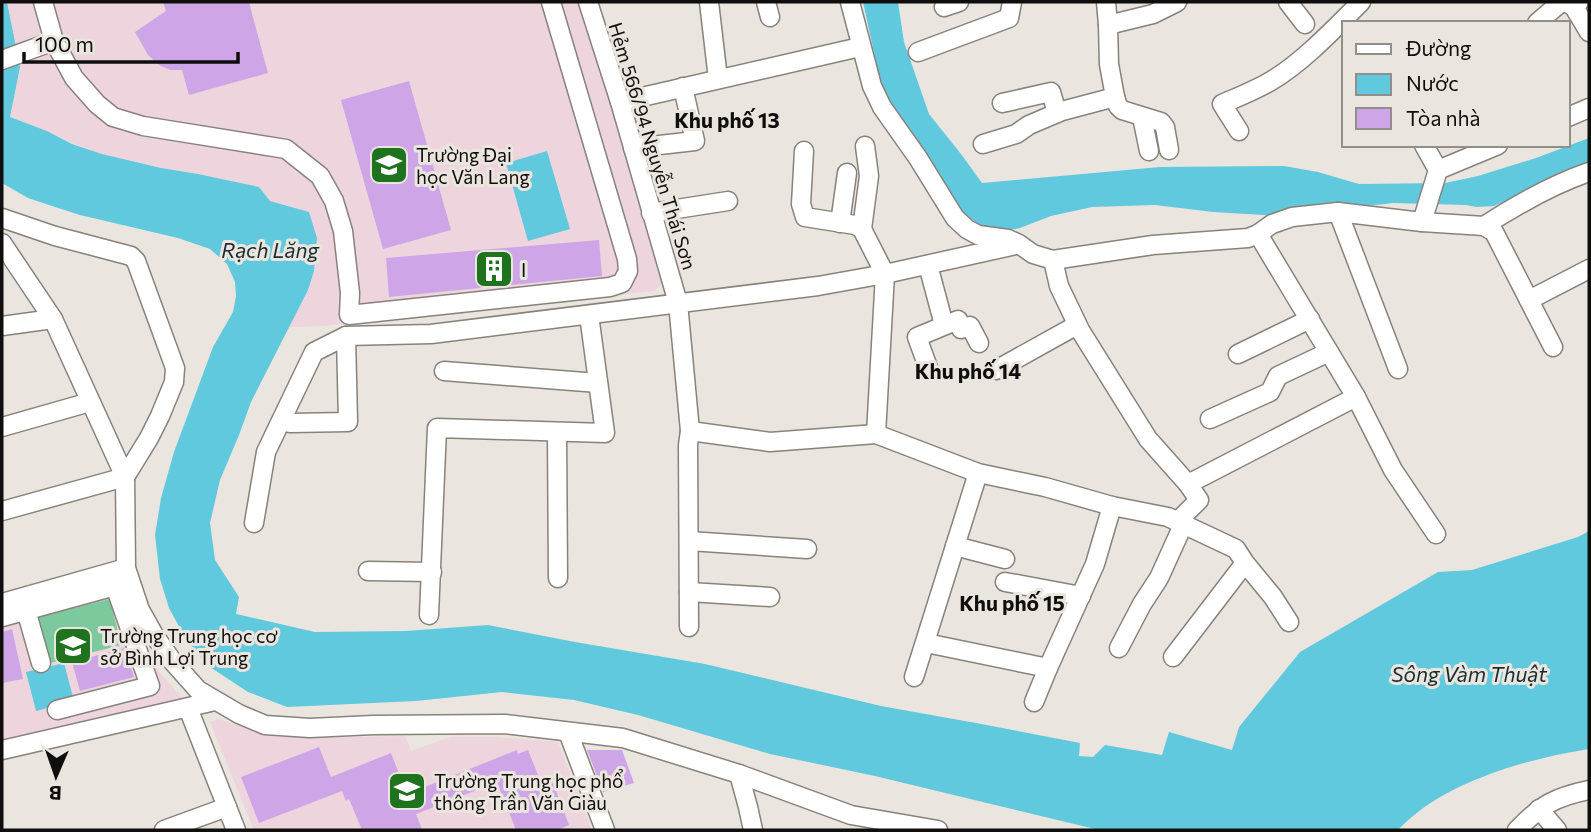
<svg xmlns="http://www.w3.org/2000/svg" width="1591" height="832" viewBox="0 0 1591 832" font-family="Commissioner,sans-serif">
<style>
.education{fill:#edd4dd}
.green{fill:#7cc99d}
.water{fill:#61c9de}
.building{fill:#cea6e7}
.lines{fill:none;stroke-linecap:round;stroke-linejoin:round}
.minor-casing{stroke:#87827c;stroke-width:21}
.minor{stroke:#fff;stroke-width:18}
.labels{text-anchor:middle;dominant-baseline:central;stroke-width:6;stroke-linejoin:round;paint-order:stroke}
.street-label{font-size:19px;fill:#0f0e0c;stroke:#eae5de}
.poi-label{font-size:19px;fill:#0f0e0c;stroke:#eae5de;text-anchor:start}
.neighbourhood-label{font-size:21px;font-weight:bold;fill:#0f0e0c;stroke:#eae5de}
.water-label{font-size:21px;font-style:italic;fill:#1a2d31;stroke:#eae5de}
</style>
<rect width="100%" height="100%" fill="#eae5de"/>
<!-- education -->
<g class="education">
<polygon points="7,2 583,2 665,280 654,291 323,326 289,327 308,290 314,271 309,212 270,201 258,187 198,174 161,168 102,154 72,143 47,131 10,117 20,67"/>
<polygon points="119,578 133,625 155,667 183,699 2,740 2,611"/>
<polygon points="218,719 267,734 315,738 405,736 411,751 451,737 496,737 558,742 592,830 254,830 210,722"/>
</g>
<!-- green -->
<polygon class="green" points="110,599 121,645 50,663 38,617"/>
<!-- water -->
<g class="water">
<path d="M2 2H7L20 67 10 117 47 131 72 144 102 154 161 168 198 174 259 187 270 201 309 212 317 238 314 271 308 290 251 402 239 435 220 480 210 523 215 560 239 597 236 614 315 632 406 631 488 625 575 642 705 664 881 706 976 723 1080 743 1079 756 1093 757 1105 745 1162 755 1169 732 1232 750 1239 727 1300 652 1438 572 1472 570 1578 537 1589 531V749C1526 759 1443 782 1398 830H1099L875 776 770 754 638 715 574 700 502 692 416 701 287 707 248 692 210 667 187 641 169 608 160 579 155 535 161 498 174 452 213 347 233 312 236 296 235 282 227 264 210 249 178 238 80 215 55 207 28 198 2 183Z"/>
<polygon points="863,2 898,2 904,42 929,114 961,154 982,183 1160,167 1284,166 1318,172 1359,184 1445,183 1478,176 1536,158 1589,138 1589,164 1494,206 1476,207 1466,205 1393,203 1280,216 1213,212 1155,205 1092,207 1051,216 1020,228 1005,231 994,230 978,224 955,206 928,167 882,89"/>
<polygon points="547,151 570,229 528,241 506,163"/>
<polygon points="64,663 74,701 36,711 26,672"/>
</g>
<!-- building -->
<g class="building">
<polygon points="163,2 249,2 268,73 189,95 182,70 170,70 159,65 148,55 135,32 166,11"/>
<polygon points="409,81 451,230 383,249 341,100"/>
<polygon points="599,240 602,276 389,297 386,258"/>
<polygon points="12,629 23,679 2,683 2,632"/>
<polygon points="125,648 134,677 80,691 72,662"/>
<polygon points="319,747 331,777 391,753 407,794 517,750 518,754 528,750 543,787 553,783 569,825 557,830 516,830 497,782 416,814 422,830 362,830 349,799 346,801 342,791 259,823 241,777"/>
<polygon points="587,750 622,750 634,783 603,792"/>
</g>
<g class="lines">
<defs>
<g id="minor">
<polyline points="43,2 54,41 74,78 97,104 113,117 143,126 286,149 320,176 334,201 343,231 350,293 349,315 610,287 622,283 628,271 627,259 551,2"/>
<polyline points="588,2 620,102 678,303 690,431 688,445 689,627"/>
<polyline points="709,2 718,79"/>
<polyline points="766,2 770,17"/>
<polyline points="850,2 872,86 882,107 918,158 955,218 967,229 978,235 1008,239 1019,244 1033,254 1053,260 1153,245 1248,238 1258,234 1272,224 1292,217 1338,212 1422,222 1484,226 1494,232 1553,347"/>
<polyline points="1106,2 1108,25"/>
<polyline points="1288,2 1305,24"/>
<polyline points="1579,2 1574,7 1589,32"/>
<polyline points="944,7 959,2"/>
<polyline points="1537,23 1559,4 1566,2 1574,7"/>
<polyline points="918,52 1009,18 1012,2"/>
<polyline points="2,60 54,41"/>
<polyline points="1115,97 1118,106 1122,110 1161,122 1165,127 1169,150"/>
<polyline points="620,102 860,47"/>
<polyline points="1002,103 1051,92 1057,113"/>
<polyline points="1142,117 1149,151"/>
<polyline points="1568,117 1589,108"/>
<path d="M1239 131 1222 104C1238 97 1256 90 1271 81 1303 62 1335 28 1361 2"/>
<polyline points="983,144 1016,134 1029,125 1062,111 1115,97 1109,64 1108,25 1153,14 1177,2"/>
<polyline points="1424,145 1438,170"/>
<polyline points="633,148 695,141 683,87"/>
<polyline points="804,151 801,204 805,217 855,225 862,229 885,274 876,434"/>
<polyline points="1438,170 1498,145"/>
<polyline points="1338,212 1398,369"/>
<polyline points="651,213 728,201"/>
<polyline points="2,218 55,236 131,256 136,261 175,368 174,382 160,416 149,438 125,477"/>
<polyline points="1422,222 1438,170"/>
<polyline points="840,223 847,173"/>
<path d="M1484 226C1518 204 1551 185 1589 172"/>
<polyline points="862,229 869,176 865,146"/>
<polyline points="1258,234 1356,397 1393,470 1436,534"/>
<polyline points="2,243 53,319 125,477 126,568 140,610 154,635 173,662 198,690 239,714 265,725 310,728 373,725 505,724 623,738 739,774 748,807 753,830"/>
<polyline points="1053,260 1059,286 1080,330 1148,439 1188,484 1199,500 1177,522"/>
<polyline points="928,265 944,325"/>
<polyline points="1529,300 1589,269"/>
<polyline points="2,326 53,319"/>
<polyline points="1238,354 1310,319"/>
<polyline points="929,370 917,337 958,320 961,329 970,326 979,343"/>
<polyline points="996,370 1077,325"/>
<polyline points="444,371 598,383"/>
<polyline points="1210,419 1270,392 1278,376 1329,352"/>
<polyline points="290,423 348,422 346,336"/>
<polyline points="2,427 90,402"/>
<polyline points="690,431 770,442 876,434 978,473 1045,487 1112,506 1168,517 1236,549 1245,563 1273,597 1289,622"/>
<polyline points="557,432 558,578"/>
<polyline points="1188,484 1356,397"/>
<polyline points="2,511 125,477"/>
<polyline points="254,523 266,452 314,352 346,336 431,334 818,286 885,274 1016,245"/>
<polyline points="689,541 807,549"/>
<polyline points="955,546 1005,559"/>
<polyline points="368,571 432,572"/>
<polyline points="1005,582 1081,596"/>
<polyline points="689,592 770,597"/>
<polyline points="2,603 126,568"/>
<polyline points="26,610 41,663"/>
<polyline points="429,615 437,428 605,433 589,315"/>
<polyline points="2,617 115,586 150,686 57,710"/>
<polyline points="926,643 1048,668 1095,564 1112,506"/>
<polyline points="1119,648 1142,604 1159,578 1183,525"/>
<polyline points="1173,657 1245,563"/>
<polyline points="914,677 978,473"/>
<polyline points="1034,702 1048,668"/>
<polyline points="188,708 236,830"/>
<polyline points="568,732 605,830"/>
<polyline points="2,750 215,701"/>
<polyline points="739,774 851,815 938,830"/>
<polyline points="1539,809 1557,830"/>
<polyline points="164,830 227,807"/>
<path d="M1517 830C1541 805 1555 797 1589 790"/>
</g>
</defs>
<!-- minor casing -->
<use href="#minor" class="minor-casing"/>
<!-- minor -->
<use href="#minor" class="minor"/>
</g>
<!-- icons -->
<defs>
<symbol id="university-square" viewBox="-11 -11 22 22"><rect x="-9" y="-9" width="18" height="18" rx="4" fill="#1f731e" stroke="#eae5de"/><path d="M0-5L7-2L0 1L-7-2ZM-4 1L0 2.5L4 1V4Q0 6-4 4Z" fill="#fff"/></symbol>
<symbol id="building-square" viewBox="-11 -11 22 22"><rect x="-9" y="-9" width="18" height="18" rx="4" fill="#1f731e" stroke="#eae5de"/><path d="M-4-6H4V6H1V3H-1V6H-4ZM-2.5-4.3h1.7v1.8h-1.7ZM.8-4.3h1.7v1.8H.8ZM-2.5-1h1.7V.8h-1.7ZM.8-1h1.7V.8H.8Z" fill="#fff"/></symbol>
<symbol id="school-square" viewBox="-11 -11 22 22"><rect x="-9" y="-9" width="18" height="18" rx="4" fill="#1f731e" stroke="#eae5de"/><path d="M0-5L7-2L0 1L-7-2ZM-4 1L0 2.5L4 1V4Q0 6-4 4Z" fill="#fff"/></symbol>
</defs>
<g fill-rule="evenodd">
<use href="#university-square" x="367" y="143" width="44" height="44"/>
<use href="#building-square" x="472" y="247" width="44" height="44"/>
<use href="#school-square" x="51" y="624" width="44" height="44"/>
<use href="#school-square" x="385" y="769" width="44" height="44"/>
</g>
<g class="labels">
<!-- street labels -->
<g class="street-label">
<text transform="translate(653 146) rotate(73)">Hẻm 566/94 Nguyễn Thái Sơn</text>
</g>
<!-- poi labels -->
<g class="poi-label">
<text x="416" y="154">Trường Đại<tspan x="416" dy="22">học Văn Lang</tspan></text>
<text x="521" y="269">I</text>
<text x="100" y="635">Trường Trung học cơ<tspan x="100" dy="22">sở Bình Lợi Trung</tspan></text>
<text x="434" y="780">Trường Trung học phổ<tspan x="434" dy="22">thông Trần Văn Giàu</tspan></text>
</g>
<!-- neighbourhood labels -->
<g class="neighbourhood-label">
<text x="727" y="119">Khu phố 13</text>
<text x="968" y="370">Khu phố 14</text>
<text x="1012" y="602">Khu phố 15</text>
</g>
<!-- water labels -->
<g class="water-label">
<text x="270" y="249">Rạch Lăng</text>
<text x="1469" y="673">Sông Vàm Thuật</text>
</g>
</g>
<!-- border -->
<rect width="1591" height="832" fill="none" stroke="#0f0e0c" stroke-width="7"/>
<!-- legend -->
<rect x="1342" y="21" width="228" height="126" fill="#eae5de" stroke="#928f8a" stroke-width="2"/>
<rect x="1356" y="44" width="35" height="10" fill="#ffffff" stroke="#928f8a" stroke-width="2"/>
<text x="1406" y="56" font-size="21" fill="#0f0e0c">Đường</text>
<rect x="1356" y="74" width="35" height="21" fill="#61c9de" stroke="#928f8a" stroke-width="2"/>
<text x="1406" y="91" font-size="21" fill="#0f0e0c">Nước</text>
<rect x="1356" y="108" width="35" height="21" fill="#cea6e7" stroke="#928f8a" stroke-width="2"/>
<text x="1406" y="126" font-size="21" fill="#0f0e0c">Tòa nhà</text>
<!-- north arrow -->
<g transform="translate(56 776) rotate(182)" stroke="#eae5de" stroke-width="5" paint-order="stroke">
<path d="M0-5L12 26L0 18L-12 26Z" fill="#0f0e0c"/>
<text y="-10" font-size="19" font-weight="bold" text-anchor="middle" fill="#0f0e0c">B</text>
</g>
<!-- scale -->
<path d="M24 52v10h214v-10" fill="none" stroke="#0f0e0c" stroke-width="3.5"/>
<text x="35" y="52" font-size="21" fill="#0f0e0c" stroke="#eae5de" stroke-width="5" paint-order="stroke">100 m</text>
</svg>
